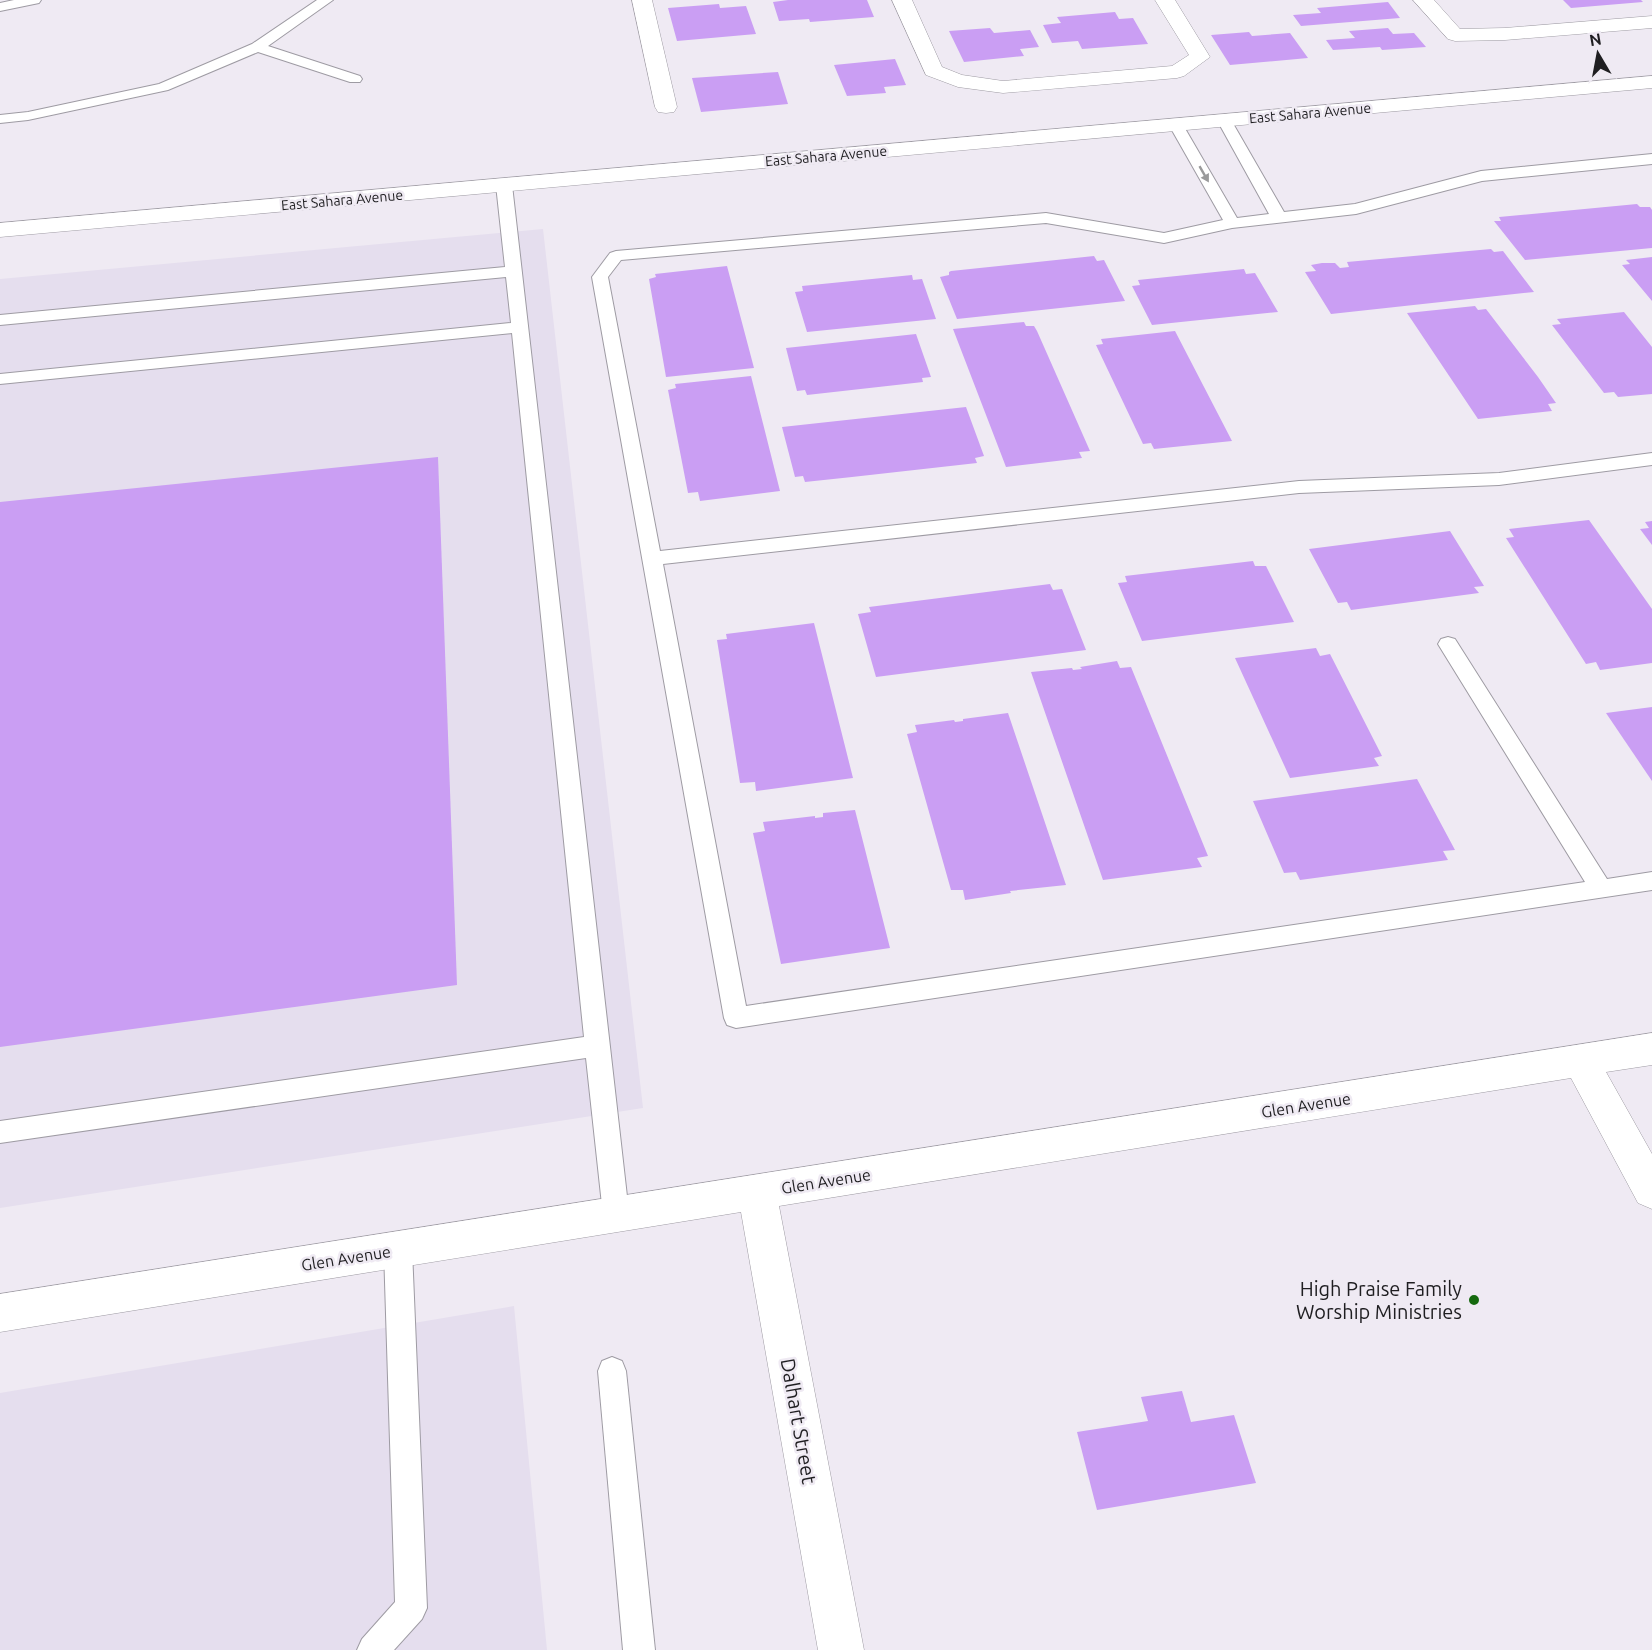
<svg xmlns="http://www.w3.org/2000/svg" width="1652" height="1650" viewBox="0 0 1652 1650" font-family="Ubuntu,sans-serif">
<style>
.built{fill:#e5deee}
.building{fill:#ca9ef3}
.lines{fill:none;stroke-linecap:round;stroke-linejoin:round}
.service-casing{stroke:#9e9ba3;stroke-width:2}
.minor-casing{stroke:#9e9ba3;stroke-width:1}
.primary-casing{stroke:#9e9ba3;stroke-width:1}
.service{fill:#fff;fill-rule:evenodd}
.minor{fill:#fff;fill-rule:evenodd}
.primary{fill:#fff;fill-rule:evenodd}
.oneway{fill:#9a9a9b}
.poi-dot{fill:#15690e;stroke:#efeaf3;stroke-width:2}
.labels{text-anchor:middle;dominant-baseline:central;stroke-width:5;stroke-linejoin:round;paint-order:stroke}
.far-street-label{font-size:14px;fill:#1f1e21;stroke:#efeaf3}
.street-label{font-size:16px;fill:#1f1e21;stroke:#efeaf3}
.near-poi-label{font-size:20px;fill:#1f1e21;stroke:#efeaf3;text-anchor:end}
.near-street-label{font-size:20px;fill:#1f1e21;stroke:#efeaf3}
</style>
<rect width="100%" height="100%" fill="#efeaf3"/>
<!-- built -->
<g class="built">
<polygon points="543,229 643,1108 0,1208 0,279"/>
<polygon points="514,1306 547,1650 0,1650 0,1393"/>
</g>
<!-- building -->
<g class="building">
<polygon points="788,0 867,0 874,17 810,22 809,19 779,21 773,2"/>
<polygon points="1563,0 1641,0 1643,2 1571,8"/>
<polygon points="1388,2 1400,18 1301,26 1293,15 1321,13 1317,8"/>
<polygon points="719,4 720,8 746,6 756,34 677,41 668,8"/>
<polygon points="1115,12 1119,19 1133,18 1148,44 1082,49 1078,41 1052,43 1043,25 1061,23 1057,17"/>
<polygon points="990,28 994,33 1030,30 1039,47 1020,49 1024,56 964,62 949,31"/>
<polygon points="1388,28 1393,34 1414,33 1426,47 1382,50 1380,47 1333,50 1326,40 1355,38 1349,31"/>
<polygon points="1249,32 1252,36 1290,33 1308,58 1230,65 1211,35"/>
<polygon points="895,59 906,85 884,87 886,93 847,96 834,65"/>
<polygon points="778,72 788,104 701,112 692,78"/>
<polygon points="1637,204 1640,207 1650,207 1652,210 1652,248 1525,260 1494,221 1501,221 1499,217"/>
<polygon points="1491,249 1494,252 1503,251 1534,292 1331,314 1305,272 1316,271 1311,265 1322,263 1335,263 1340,268 1349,267 1347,262"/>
<polygon points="1094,256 1097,261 1104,260 1125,301 957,319 940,277 949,275 949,272 951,271"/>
<polygon points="1652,257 1652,301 1622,265 1630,264 1626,260"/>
<polygon points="727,266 754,368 666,377 649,279 656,277 655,274"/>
<polygon points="1244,269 1246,274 1255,273 1278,312 1152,325 1132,286 1140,285 1138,280"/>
<polygon points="912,275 913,280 922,279 936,319 807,332 795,292 803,291 802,286"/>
<polygon points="1475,306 1478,310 1486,309 1538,377 1556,403 1548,404 1552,411 1478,419 1407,313"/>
<polygon points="1624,312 1652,347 1652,394 1618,397 1614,392 1604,393 1552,325 1561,324 1557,319"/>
<polygon points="1024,322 1026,326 1034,326 1037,331 1090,451 1079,452 1082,458 1006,467 953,329"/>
<polygon points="1175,331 1232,441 1154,449 1151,443 1143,444 1096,345 1103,344 1101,339"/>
<polygon points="916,334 931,377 922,378 923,382 807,395 805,390 797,391 786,348"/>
<polygon points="751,376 780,491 700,501 698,492 688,493 668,390 676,388 675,384"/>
<polygon points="966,407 984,456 975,458 977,463 852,477 805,482 803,476 795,477 782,427"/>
<polygon points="438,457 457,985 0,1047 0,502"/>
<polygon points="1589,520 1652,609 1652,663 1600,670 1596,662 1586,664 1506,538 1514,537 1509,529"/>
<polygon points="1652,521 1652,545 1640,529 1649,528 1645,522"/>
<polygon points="1450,531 1484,586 1474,587 1479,593 1351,610 1347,602 1338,603 1309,549"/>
<polygon points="1253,561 1255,566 1266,566 1294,622 1142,641 1118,583 1127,582 1125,576"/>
<polygon points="1050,584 1053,590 1062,589 1086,650 876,677 858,614 871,612 869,607"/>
<polygon points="814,623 853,778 756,791 755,782 740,783 717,640 727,639 726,634"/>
<polygon points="1316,648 1320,656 1330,654 1382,756 1374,758 1379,766 1290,778 1235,658"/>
<polygon points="1117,661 1120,668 1131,667 1208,856 1197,858 1202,867 1103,880 1031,672 1072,668 1073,670 1082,669 1080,667"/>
<polygon points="1652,707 1652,781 1606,713"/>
<polygon points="1008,713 1066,885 1010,891 1011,893 965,900 963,890 951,890 907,734 917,732 915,725 954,720 955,722 963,721 963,719"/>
<polygon points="1417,779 1455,850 1443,851 1448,860 1300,880 1296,872 1284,873 1253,801"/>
<polygon points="855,810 890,948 781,964 753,833 765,831 763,822 815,816 815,818 823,817 823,813"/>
<polygon points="1182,1391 1191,1422 1234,1415 1256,1483 1097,1510 1077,1432 1148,1421 1141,1397"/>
</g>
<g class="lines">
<defs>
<g id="service">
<polygon points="14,0 41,0 39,3 0,11 0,3"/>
<polygon points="317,0 333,0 268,46 360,76 362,79 360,82 350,82 258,52 168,90 28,120 0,123 0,115 28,112 159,84 252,44"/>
<polygon points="1224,116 1231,120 1284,212 1355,204 1481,171 1652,154 1652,164 1482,181 1356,214 1232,228 1164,243 1046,223 621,260 608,277 660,551 1299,481 1499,473 1652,453 1652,465 1499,485 1299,493 663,564 746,1006 1585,882 1438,644 1441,639 1448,637 1455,639 1607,879 1652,872 1652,890 736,1028 727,1025 724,1018 592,277 610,253 616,251 1046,213 1164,233 1223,220 1169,125 1176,121 1183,125 1237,218 1269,214 1217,120"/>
<polygon points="504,180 512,185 629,1214 625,1223 616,1226 607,1223 603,1214 586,1058 0,1143 0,1121 584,1037 512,333 0,384 0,374 511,323 506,277 0,325 0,315 505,267 496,185"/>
<polygon points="398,1237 408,1241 412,1250 427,1608 422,1619 394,1650 357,1650 362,1639 395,1602 384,1250 388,1241"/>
<polygon points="612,1357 622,1361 626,1371 655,1650 623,1650 598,1371 602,1361"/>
</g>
<g id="minor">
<polygon points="632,0 652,0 677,107 674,112 666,113 658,112 655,107"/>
<polygon points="892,0 912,0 942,67 962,75 1003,81 1172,66 1189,55 1155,0 1175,0 1210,57 1184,76 1177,78 1003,93 958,87 926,75"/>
<polygon points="1413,0 1434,0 1460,29 1505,28 1652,16 1652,28 1505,40 1455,41 1448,39"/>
<polygon points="1652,1033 1652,1065 1606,1072 1652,1154 1652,1209 1638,1203 1571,1078 779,1206 864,1650 818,1650 741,1212 0,1332 0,1294"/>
</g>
<polygon id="primary" points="1652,76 1652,88 0,237 0,223"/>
</defs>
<!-- service casing -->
<use href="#service" class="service-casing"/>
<!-- minor casing -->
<use href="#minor" class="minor-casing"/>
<!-- primary casing -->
<use href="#primary" class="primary-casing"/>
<!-- service -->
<use href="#service" class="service"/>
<!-- minor -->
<use href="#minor" class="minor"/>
<!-- primary -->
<use href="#primary" class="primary"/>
</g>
<!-- one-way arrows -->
<defs><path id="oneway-solid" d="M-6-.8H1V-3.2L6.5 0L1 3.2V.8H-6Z" transform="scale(1.5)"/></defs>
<use class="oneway" href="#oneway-solid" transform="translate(1204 174) rotate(60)"/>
<!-- markers -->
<circle class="poi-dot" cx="1474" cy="1300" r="6"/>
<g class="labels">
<!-- far-street labels -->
<g class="far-street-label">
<text transform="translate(1310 113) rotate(-5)">East Sahara Avenue</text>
<text transform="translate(826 156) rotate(-5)">East Sahara Avenue</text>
<text transform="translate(342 200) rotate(-5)">East Sahara Avenue</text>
</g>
<!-- street labels -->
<g class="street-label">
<text transform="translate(1306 1105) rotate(-9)">Glen Avenue</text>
<text transform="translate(826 1181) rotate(-9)">Glen Avenue</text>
<text transform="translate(346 1258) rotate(-9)">Glen Avenue</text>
</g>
<!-- near-poi labels -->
<g class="near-poi-label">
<text x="1462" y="1288">High Praise Family<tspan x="1462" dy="23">Worship Ministries</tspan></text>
</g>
<!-- near-street labels -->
<g class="near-street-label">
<text transform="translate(799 1421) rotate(80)">Dalhart Street</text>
</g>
</g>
<!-- north arrow -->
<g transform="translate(1598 54) rotate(350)" stroke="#efeaf3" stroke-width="4.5" paint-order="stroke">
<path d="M0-4.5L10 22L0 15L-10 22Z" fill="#1f1e21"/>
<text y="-9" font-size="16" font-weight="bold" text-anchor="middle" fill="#1f1e21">N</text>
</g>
</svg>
